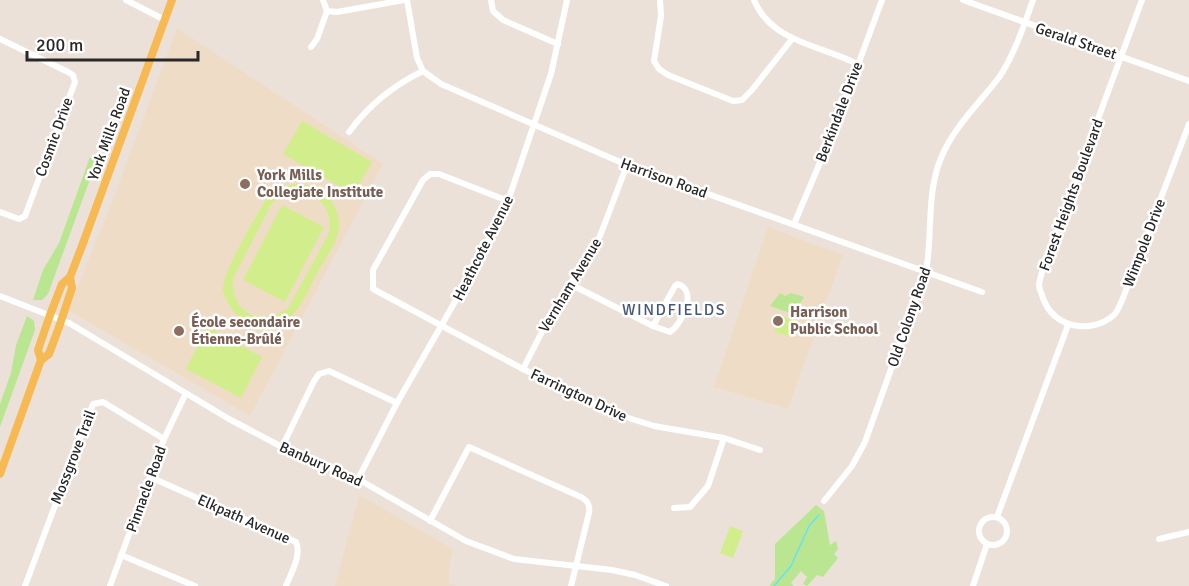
<svg xmlns="http://www.w3.org/2000/svg" width="1189" height="586" viewBox="0 0 1189 586" font-family="Signika,sans-serif">
<style>
.education{fill:#efdcc7}
.green{fill:#bae692}
.pitch{fill:#d2ee8c;fill-rule:evenodd}
.lines{fill:none;stroke-linecap:round;stroke-linejoin:round}
.stream{stroke:#65e2f4;stroke-width:1.5}
.minor{stroke:#fff;stroke-width:6}
.major{stroke:#f7ba52;stroke-width:8}
.education-dot{fill:#8d6e63;stroke:#fff;stroke-width:2}
.labels{text-anchor:middle;dominant-baseline:central;stroke-width:5;stroke-linejoin:round;paint-order:stroke}
.street-label{font-size:15px;fill:#282828;stroke:#fff}
.education-label{font-size:15px;font-weight:bold;fill:#785e54;stroke:#fff;text-anchor:start}
.neighbourhood-label{font-size:16px;letter-spacing:1.5px;fill:#47577b;stroke:#fff}
</style>
<rect width="100%" height="100%" fill="#ece1d9"/>
<!-- education -->
<g class="education">
<polygon points="177,28 383,164 250,416 68,310 111,204"/>
<polygon points="768,227 843,255 788,409 714,387"/>
<polygon points="359,495 453,549 449,571 449,583 456,586 335,586"/>
</g>
<!-- green -->
<g class="green">
<polygon points="90,157 97,160 48,294 42,300 33,300 43,270 59,243"/>
<polygon points="780,293 785,296 791,293 804,297 793,314 770,306"/>
<polygon points="27,316 34,321 35,330 0,427 0,404 11,373 16,345"/>
<polygon points="816,505 824,511 830,545 836,541 838,549 834,554 838,558 823,577 817,575 807,586 803,584 807,577 801,571 791,583 794,586 769,586 775,579 775,544"/>
</g>
<!-- pitch -->
<g class="pitch">
<polygon points="302,121 372,162 353,194 283,154"/>
<path d="M297 183C324 186 346 208 337 237 332 250 322 264 315 277 308 291 301 309 288 319 276 327 261 328 248 323 238 318 225 303 223 291 221 272 257 216 267 197L274 190ZM295 192C318 191 335 211 328 235L288 308C261 328 231 313 233 279L271 205 279 198Z"/>
<polygon points="282,205 324,227 285,302 243,280"/>
<polygon points="780,317 794,319 795,321 789,336 774,332"/>
<polygon points="207,327 262,357 241,398 186,369"/>
<polygon points="730,526 743,531 733,558 720,553"/>
</g>
<g class="lines">
<!-- stream -->
<polyline class="stream" points="774,586 791,566 809,526 819,515"/>
<!-- minor -->
<g class="minor">
<polyline points="126,0 165,20"/>
<polyline points="323,0 327,11 337,12 404,0"/>
<polyline points="407,0 417,58 423,71 441,84 627,165 982,292"/>
<polyline points="491,0 493,11 503,20 558,44"/>
<polyline points="660,0 661,16 654,61 659,69 668,75 733,101 742,100 752,90 792,39"/>
<path d="M754 0C772 43 821 45 857 64"/>
<polyline points="963,0 1189,81"/>
<path d="M1142 0 1045 262C1043 269 1040 277 1039 285 1039 289 1042 294 1043 298 1053 328 1091 335 1114 315 1118 311 1120 304 1123 298L1189 124"/>
<polyline points="0,39 68,72 73,75 75,82 25,216 19,219 0,212"/>
<polyline points="311,47 317,39 327,11"/>
<path d="M349 132C368 106 394 85 423 71"/>
<polyline points="508,201 439,174 430,174 423,180 373,270 373,289 523,369 613,413 654,426 724,438 760,450"/>
<polyline points="794,224 835,127 882,0"/>
<path d="M570 284 653 326 670 332C682 324 698 291 678 284L675 286 653 326"/>
<polyline points="0,296 69,323 229,419 282,447 358,479 466,541 514,559 612,570 635,575 666,586"/>
<polyline points="523,369 549,318 600,236 627,165"/>
<polyline points="282,447 314,381 319,374 329,371 397,403"/>
<path d="M150 477 296 542C302 555 291 573 286 586"/>
<polyline points="358,479 397,403 472,272 508,201 551,74 567,0"/>
<path d="M824 501 852 466 865 442 926 271C933 233 926 194 941 158 954 126 980 103 1000 76 1015 53 1024 25 1033 0"/>
<polyline points="674,508 690,507 708,486 724,438"/>
<circle cx="993" cy="531" r="14"/>
<polyline points="997,517 1068,325"/>
<path d="M430 521 469 447 581 497C588 501 590 505 589 513L571 586"/>
<polyline points="1159,539 1189,532"/>
<polyline points="121,555 195,586"/>
<polyline points="25,586 93,404 103,402 164,439"/>
<polyline points="110,586 164,439 186,393"/>
<polyline points="973,586 987,544"/>
</g>
<!-- major -->
<g class="major">
<polyline points="41,360 49,354 59,327 72,288 70,277"/>
<polyline points="0,474 41,360 38,350 50,315 62,284 70,277 82,246 172,0"/>
</g>
</g>
<!-- markers -->
<g class="education-dot">
<circle cx="245" cy="184" r="6"/>
<circle cx="778" cy="321" r="6"/>
<circle cx="179" cy="331" r="6"/>
</g>
<g class="labels">
<!-- street labels -->
<g class="street-label">
<text transform="translate(1076 41) rotate(19)">Gerald Street</text>
<text transform="translate(839 112) rotate(-69)">Berkindale Drive</text>
<text transform="translate(109 134) rotate(-70)">York Mills Road</text>
<text transform="translate(54 137) rotate(-70)">Cosmic Drive</text>
<text transform="translate(664 178) rotate(20)">Harrison Road</text>
<text transform="translate(1071 195) rotate(-70)">Forest Heights Boulevard</text>
<text transform="translate(1144 243) rotate(-69)">Wimpole Drive</text>
<text transform="translate(483 248) rotate(-63)">Heathcote Avenue</text>
<text transform="translate(570 285) rotate(-59)">Vernham Avenue</text>
<text transform="translate(909 317) rotate(-71)">Old Colony Road</text>
<text transform="translate(579 395) rotate(25)">Farrington Drive</text>
<text transform="translate(73 457) rotate(-69)">Mossgrove Trail</text>
<text transform="translate(321 464) rotate(24)">Banbury Road</text>
<text transform="translate(146 489) rotate(-70)">Pinnacle Road</text>
<text transform="translate(244 519) rotate(24)">Elkpath Avenue</text>
</g>
<!-- education labels -->
<g class="education-label">
<text x="257" y="175">York Mills<tspan x="257" dy="17">Collegiate Institute</tspan></text>
<text x="790" y="312">Harrison<tspan x="790" dy="17">Public School</tspan></text>
<text x="191" y="322">École secondaire<tspan x="191" dy="17">Étienne-Brûlé</tspan></text>
</g>
<!-- neighbourhood labels -->
<g class="neighbourhood-label">
<text x="674" y="310">WINDFIELDS</text>
</g>
</g>
<!-- scale -->
<path d="M27 51v9h171v-9" fill="none" stroke="#282828" stroke-width="3"/>
<text x="36" y="51" font-size="18" fill="#282828" stroke="#ffffff" stroke-width="4.5" paint-order="stroke">200 m</text>
</svg>
